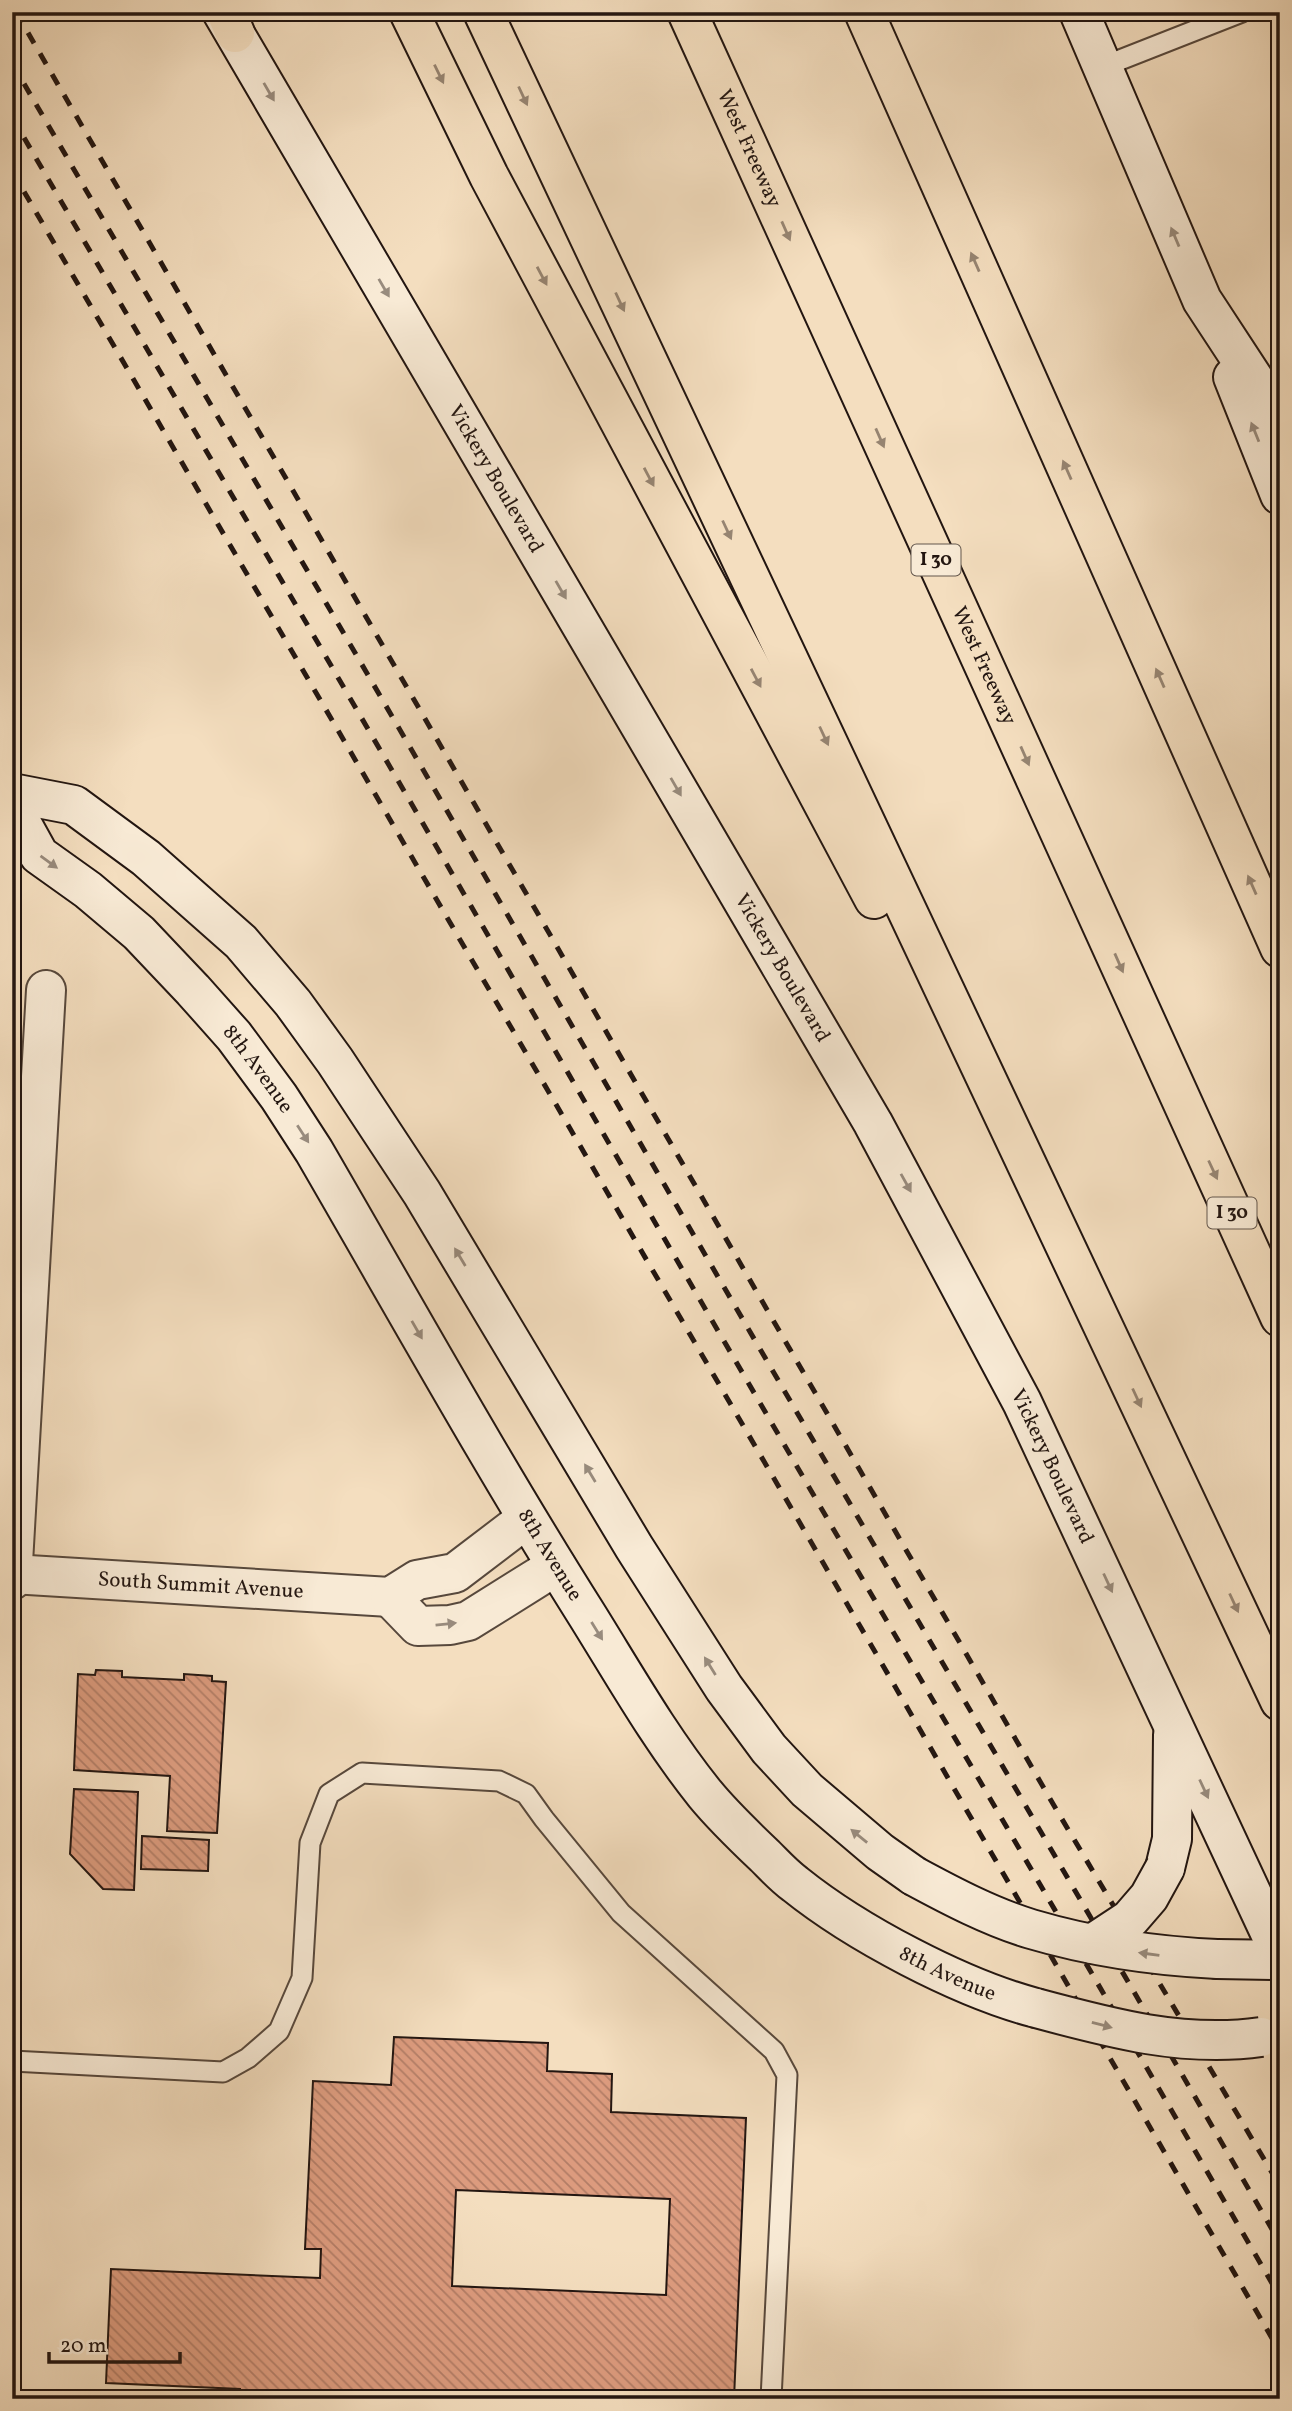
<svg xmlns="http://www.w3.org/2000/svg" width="1292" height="2411" viewBox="0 0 1292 2411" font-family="Vollkorn,serif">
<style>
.building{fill:url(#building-back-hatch);stroke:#231611;stroke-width:2;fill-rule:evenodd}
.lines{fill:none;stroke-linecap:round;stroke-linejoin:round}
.service-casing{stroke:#57483c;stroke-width:23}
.minor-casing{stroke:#57483c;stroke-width:42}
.tertiary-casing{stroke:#57483c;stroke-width:42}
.secondary-casing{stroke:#231611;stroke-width:42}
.motorway-casing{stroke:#231611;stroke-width:42}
.service{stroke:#f8ead5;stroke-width:19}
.minor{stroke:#f8ead5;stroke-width:38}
.tertiary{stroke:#f8ead5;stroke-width:38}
.secondary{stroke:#f8ead5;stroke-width:38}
.motorway{stroke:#f4debf;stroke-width:38}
.rail{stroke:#231611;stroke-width:5;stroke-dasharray:12 12;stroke-linecap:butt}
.secondary-bridge-casing{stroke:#231611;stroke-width:42;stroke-linecap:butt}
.secondary-bridge{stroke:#f8ead5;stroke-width:38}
.oneway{fill:#968471}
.oneway2{fill:#988b7d}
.labels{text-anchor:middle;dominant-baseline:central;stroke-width:5;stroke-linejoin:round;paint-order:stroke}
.shield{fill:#f8ead5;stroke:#63564c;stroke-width:2}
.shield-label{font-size:19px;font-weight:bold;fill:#231611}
.street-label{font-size:21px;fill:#231611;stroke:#f8ead5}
</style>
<defs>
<pattern id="building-back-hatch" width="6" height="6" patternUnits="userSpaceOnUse" patternTransform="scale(1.75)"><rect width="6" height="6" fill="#dc9b7e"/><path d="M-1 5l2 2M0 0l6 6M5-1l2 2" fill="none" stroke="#b27d66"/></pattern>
</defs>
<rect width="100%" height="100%" fill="#f4debf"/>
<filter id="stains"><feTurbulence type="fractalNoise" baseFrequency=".00286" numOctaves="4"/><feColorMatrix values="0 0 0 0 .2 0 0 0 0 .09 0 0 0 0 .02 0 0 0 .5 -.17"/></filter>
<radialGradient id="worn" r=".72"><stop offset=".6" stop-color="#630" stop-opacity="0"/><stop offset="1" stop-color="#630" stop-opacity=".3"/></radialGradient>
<!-- building -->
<g class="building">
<polygon points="96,1670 122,1671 122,1677 184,1680 184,1674 212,1676 212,1681 226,1682 217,1833 167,1831 170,1776 74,1770 78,1674 95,1675"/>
<polygon points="74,1789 138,1792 134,1890 103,1889 70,1854"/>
<polygon points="142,1836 209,1840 208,1871 141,1869"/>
<path d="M394 2037 548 2043 547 2071 612 2074 611 2112 746 2118 734 2399H240V2389L106 2383 111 2269 320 2278 321 2249H305L313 2081 391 2085ZM456 2190 670 2199 666 2295 452 2286Z"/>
</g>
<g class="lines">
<defs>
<g id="service">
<polyline points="1102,67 1242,12"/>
<polyline points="12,2061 223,2072 248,2058 279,2031 302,1978 310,1843 329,1794 362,1773 499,1781 526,1794 544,1819 621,1913 774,2051 787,2075 771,2399"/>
</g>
<polyline id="minor" points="12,1580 46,990"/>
<g id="tertiary">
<path id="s1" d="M12 1574 390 1597 417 1580 455 1573 526 1519"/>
<polyline points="390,1597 418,1626 450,1625 468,1621 556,1566"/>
</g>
<g id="secondary">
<path id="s2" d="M222 12 873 1123 1022 1402 1280 1954"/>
<polyline points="1079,12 1202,300 1280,419"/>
<polyline points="1233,377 1280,495"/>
<polyline points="12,793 74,805 146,858 241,942 293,1003 335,1061 422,1193 634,1547 724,1688 769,1749 807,1790 880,1852 914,1876"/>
<path id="s3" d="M12 806 39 855 88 890 139 933 193 990 234 1036 279 1097 314 1151C404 1306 491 1463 587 1615 625 1676 660 1738 705 1794 723 1816 745 1837 765 1856 775 1866 784 1876 795 1884 856 1933 960 1988 1036 2008"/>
<polyline points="1165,1868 1172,1839 1173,1735"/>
<polyline points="1217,1959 1280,1960"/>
</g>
<g id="motorway">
<polyline points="226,12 235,33"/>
<polyline points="409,12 489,176 874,899"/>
<polyline points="483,12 1280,1701"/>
<path id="s4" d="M687 12 1280 1317"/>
<polyline points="864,12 1280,948"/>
</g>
</defs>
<!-- service casing -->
<use href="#service" class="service-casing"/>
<!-- minor casing -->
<use href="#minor" class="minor-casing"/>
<!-- tertiary casing -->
<use href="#tertiary" class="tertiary-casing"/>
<!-- secondary casing -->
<use href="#secondary" class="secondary-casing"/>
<!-- motorway casing -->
<use href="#motorway" class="motorway-casing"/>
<!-- service -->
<use href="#service" class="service"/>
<!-- minor -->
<use href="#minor" class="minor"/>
<!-- tertiary -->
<use href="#tertiary" class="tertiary"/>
<!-- secondary -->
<use href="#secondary" class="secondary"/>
<!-- motorway -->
<use href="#motorway" class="motorway"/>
<!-- rail -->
<g class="rail">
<polyline points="16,12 1056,1809 1280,2186"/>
<polyline points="12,63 1280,2243"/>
<polyline points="12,117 1280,2297"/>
<polyline points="12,171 878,1657 1280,2352"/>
</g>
<defs>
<g id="secondary-bridge">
<path d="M914 1876C951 1896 991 1917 1031 1929 1092 1947 1153 1956 1217 1959"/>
<polyline points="1092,1944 1130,1919 1149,1897 1165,1868"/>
<path d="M1036 2008C1110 2028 1184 2048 1261 2037"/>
</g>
</defs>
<!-- secondary-bridge casing -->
<use href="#secondary-bridge" class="secondary-bridge-casing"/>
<!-- secondary-bridge -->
<use href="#secondary-bridge" class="secondary-bridge"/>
</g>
<!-- one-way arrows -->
<defs><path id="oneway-solid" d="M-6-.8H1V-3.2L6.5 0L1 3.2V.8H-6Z" transform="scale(1.75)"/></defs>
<g class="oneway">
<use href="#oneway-solid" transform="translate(439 74) rotate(64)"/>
<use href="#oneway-solid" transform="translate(523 96) rotate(65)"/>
<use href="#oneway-solid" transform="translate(786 231) rotate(66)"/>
<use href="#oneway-solid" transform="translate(975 262) rotate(-114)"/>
<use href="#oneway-solid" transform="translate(542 276) rotate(62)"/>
<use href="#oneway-solid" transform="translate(620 302) rotate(65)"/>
<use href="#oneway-solid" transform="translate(880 438) rotate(66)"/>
<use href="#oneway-solid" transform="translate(1067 470) rotate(-114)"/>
<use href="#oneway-solid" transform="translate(649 477) rotate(62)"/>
<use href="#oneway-solid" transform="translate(727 530) rotate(65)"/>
<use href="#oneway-solid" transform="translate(756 678) rotate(62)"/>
<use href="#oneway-solid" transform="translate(1160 678) rotate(-114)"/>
<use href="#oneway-solid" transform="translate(824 736) rotate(65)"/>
<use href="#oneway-solid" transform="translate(1025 756) rotate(66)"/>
<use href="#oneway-solid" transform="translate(1252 885) rotate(-114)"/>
<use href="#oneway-solid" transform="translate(1119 963) rotate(66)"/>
<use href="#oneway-solid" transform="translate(1213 1170) rotate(65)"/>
<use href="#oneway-solid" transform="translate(1137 1398) rotate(65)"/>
<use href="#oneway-solid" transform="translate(1234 1603) rotate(65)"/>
</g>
<g class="oneway2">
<use href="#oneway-solid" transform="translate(269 92) rotate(60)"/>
<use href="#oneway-solid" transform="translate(1175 237) rotate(-113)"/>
<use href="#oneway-solid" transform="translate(384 288) rotate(60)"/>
<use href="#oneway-solid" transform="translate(1255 432) rotate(-112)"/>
<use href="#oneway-solid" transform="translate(561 590) rotate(60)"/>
<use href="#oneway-solid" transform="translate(676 787) rotate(60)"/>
<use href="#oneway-solid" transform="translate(49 862) rotate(36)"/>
<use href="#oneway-solid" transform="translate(303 1134) rotate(57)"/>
<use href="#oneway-solid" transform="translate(906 1183) rotate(61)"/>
<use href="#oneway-solid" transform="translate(460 1257) rotate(-121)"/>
<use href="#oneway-solid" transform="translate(417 1330) rotate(60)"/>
<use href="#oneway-solid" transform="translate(590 1473) rotate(-121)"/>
<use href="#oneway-solid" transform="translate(1108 1583) rotate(65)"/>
<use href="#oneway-solid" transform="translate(446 1624) rotate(-6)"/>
<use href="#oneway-solid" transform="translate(597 1631) rotate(58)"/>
<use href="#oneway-solid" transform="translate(710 1666) rotate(-122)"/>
<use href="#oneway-solid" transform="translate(1204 1789) rotate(65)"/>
<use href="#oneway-solid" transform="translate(859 1836) rotate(-141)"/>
<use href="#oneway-solid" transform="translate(1149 1954) rotate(-172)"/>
<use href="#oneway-solid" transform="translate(1102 2025) rotate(15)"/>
</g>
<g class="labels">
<!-- shield labels -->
<g class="shield">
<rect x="911.5" y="544.5" width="49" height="31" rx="5"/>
<rect x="1207.5" y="1197.5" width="49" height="31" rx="5"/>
</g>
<g class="shield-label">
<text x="936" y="560">I 30</text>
<text x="1232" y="1213">I 30</text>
</g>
<!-- street labels -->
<g class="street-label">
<text stroke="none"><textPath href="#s4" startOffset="150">West Freeway</textPath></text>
<text stroke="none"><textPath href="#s2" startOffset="541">Vickery Boulevard</textPath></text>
<text stroke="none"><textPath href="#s4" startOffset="718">West Freeway</textPath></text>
<text stroke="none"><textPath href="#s2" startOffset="1108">Vickery Boulevard</textPath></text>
<text stroke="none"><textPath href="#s3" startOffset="364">8th Avenue</textPath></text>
<text stroke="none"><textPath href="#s2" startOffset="1675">Vickery Boulevard</textPath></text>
<text stroke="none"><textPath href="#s3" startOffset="931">8th Avenue</textPath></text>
<text stroke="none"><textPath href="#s1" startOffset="189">South Summit Avenue</textPath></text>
<text stroke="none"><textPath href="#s3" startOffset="1521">8th Avenue</textPath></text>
</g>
</g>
<!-- margin -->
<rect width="1292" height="2411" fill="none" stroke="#f4debf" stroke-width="42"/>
<rect x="14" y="14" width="1264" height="2383" fill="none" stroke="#231611" stroke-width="3.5"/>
<rect x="21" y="21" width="1250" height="2369" fill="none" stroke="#231611" stroke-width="2"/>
<!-- scale -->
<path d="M49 2352v10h131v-10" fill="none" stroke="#231611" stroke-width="3.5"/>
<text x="60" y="2352" font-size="21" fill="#231611" stroke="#f8ead5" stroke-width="5" paint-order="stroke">20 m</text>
<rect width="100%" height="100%" filter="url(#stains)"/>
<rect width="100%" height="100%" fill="url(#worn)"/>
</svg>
